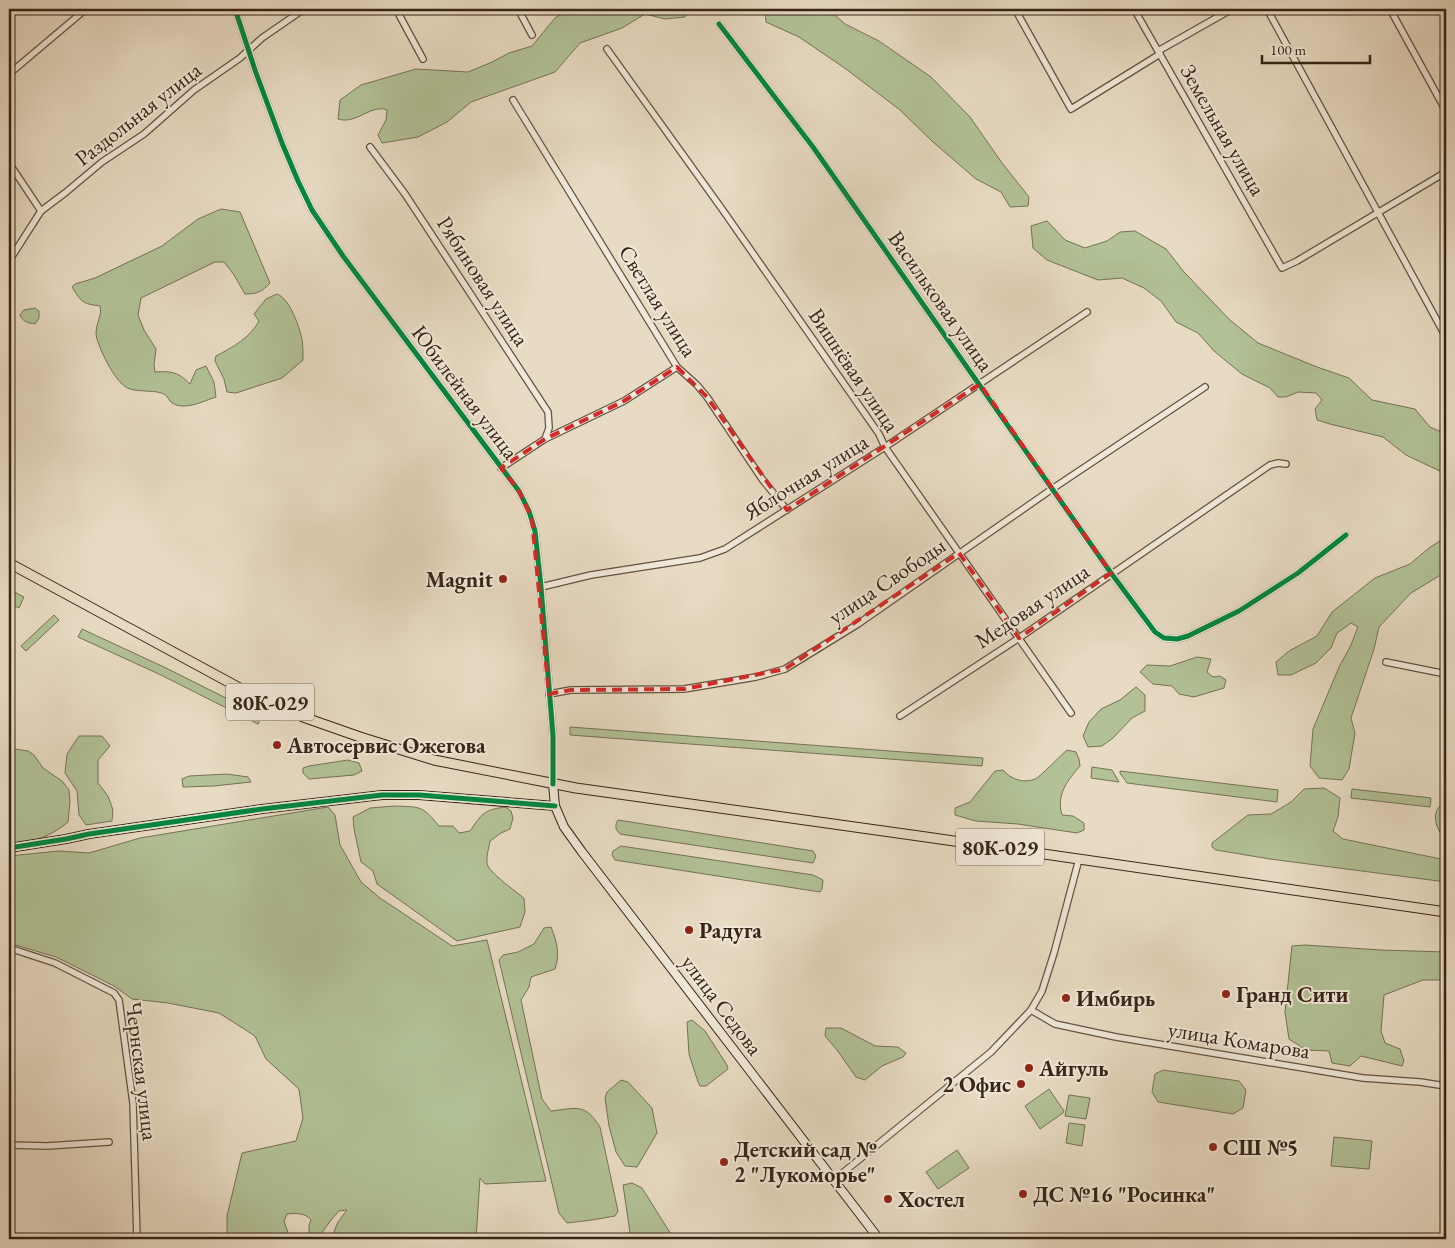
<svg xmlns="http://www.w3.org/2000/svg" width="1455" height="1248" viewBox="0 0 1455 1248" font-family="'EB Garamond',serif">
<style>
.green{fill:#b2c196;stroke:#747256}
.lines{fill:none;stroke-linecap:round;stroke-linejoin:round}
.street-casing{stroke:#635242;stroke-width:8}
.secondary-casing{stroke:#372417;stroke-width:10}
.primary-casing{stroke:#372417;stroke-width:11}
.street{stroke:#f0e8d8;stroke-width:5.5}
.secondary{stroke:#f0e8d8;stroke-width:8}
.primary{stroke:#e8dbc3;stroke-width:9}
.cycleway-casing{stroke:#f0e8d8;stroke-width:8}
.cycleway{stroke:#00873e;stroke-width:5}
.marked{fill:none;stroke:#d62828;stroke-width:4;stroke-dasharray:10 6;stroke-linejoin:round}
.poi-dot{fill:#8f2418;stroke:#f0e8d8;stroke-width:2}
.labels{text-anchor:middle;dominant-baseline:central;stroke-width:4;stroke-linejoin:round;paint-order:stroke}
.shield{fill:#f0e8d8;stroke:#6e5f51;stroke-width:1}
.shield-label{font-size:21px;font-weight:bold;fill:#372417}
.street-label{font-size:22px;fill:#372417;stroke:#f0e8d8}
.poi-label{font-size:22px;font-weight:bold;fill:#372417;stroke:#f0e8d8;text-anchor:start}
</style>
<rect width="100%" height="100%" fill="#e8dbc3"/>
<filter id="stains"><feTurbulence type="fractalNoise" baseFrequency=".004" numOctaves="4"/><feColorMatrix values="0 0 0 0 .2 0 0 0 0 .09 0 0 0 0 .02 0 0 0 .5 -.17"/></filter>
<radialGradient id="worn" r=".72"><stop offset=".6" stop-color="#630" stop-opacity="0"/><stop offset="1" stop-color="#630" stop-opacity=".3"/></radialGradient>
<!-- green -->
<g class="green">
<path d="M570 9H688L685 17 665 19 645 14 622 28 580 43 555 72 471 102 447 122 418 137 382 143 378 135 386 120 387 110C384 109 382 108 379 109 366 110 353 124 338 119L340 100 361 85 416 69 468 72 492 62 509 53 532 46 555 18Z"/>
<polygon points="765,9 828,9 845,24 879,41 931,77 970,117 1002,163 1029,197 1028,206 1010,207 1001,192 976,179 933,142 900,110 846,69 799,37 766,22"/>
<path d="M221 209 240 212 270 283C262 292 257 294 245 294L234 275 224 262H215L141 298 138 315 144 330 156 349 154 365 155 372C172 371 178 372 190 384L196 370 206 366 214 382 216 397C203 401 185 411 172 403 169 401 168 396 164 394 157 390 139 392 130 389 116 385 101 352 97 339 93 327 103 316 100 306 83 304 81 302 72 287L75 284 95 278 162 246 198 219Z"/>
<polygon points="1047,221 1065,240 1085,248 1107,241 1120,232 1135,231 1166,249 1184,272 1230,320 1258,343 1317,367 1349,378 1372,400 1415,409 1430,427 1446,434 1446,474 1406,455 1383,437 1330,424 1317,420 1315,409 1322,400 1316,393 1298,392 1286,397 1278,397 1270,388 1242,374 1214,351 1198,333 1176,322 1161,301 1144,288 1122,278 1098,280 1047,260 1033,248 1031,226"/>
<path d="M277 294C290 299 299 326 302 339 303 346 303 353 303 360L282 378 236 393 227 392 224 379 215 361 216 356C233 347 250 338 259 321L254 314 266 299Z"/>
<path d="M35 308 39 311V318L35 324C28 323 23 322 20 315L24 310Z"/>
<polygon points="1446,537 1446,570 1444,573 1411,593 1379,627 1374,649 1351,718 1355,733 1349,769 1342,780 1319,778 1310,766 1313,729 1339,667 1350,647 1358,627 1351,623 1337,633 1331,648 1316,663 1291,675 1278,675 1276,662 1289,651 1317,636 1332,612 1375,578 1410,564 1429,548"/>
<polygon points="9,589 24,597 19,608 9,603"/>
<polygon points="54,615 59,620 26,651 21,646"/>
<polygon points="82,629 166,668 262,716 258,724 161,675 78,637"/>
<polygon points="1197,657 1211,659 1207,672 1213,677 1220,676 1226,680 1224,688 1194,697 1179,694 1172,686 1153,684 1140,672 1147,665 1170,666"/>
<polygon points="1136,687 1145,695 1145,711 1132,718 1113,738 1102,746 1088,747 1083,736 1089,722 1101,709 1120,700"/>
<polygon points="570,727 983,758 982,766 570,735"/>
<polygon points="79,736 102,736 110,746 98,760 98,783 108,796 113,810 112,821 86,825 79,815 77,791 65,773 67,754"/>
<path d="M9 744 15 749 28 751 34 755 43 768 62 781 69 790 70 801 68 822C52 836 30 844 9 844Z"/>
<path d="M1067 750 1076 752 1079 759 1080 766C1067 781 1056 795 1062 815L1073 816 1084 823V830L1077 833 1018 824 976 821 955 815V808L970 802 995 771 1003 770C1010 779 1024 784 1035 779 1040 777 1060 756 1067 750Z"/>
<polygon points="348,760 359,763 362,771 354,775 309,779 303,773 303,768 309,766"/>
<polygon points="1092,767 1112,770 1119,782 1091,778"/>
<polygon points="1120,771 1278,790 1277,802 1127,783 1120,773"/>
<polygon points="227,774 248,777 251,782 214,786 183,787 182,779 189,776"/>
<polygon points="1324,788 1340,798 1338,817 1333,831 1343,839 1446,860 1446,882 1270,859 1216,850 1212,847 1212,843 1248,815 1271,814 1291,802 1304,789"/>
<polygon points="1352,789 1431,798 1430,807 1351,798"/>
<path d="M1446 802V839C1435 830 1429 809 1446 802Z"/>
<path d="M394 806C420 807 422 805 439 826H453L459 833 470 831C482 814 483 810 505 807L511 811 513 818 510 829 501 833 490 841C489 848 485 859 488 866 492 874 516 892 524 898L525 912 520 927 457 941 377 884 373 871 361 862 354 829 353 817 370 808Z"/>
<path d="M328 807 335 815 340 845 361 882 380 898 452 946 487 940 546 1181 485 1184 480 1178 476 1239H331L338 1222 347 1210 339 1211 331 1220 318 1238H309V1225L311 1220C306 1213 296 1213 287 1214L284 1221 290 1239H227V1216L242 1153 296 1141 303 1118 299 1089 266 1059 255 1036 219 1013 168 1003 132 999 114 986 56 957 9 943V856L59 851 89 853 140 838Z"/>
<polygon points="618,820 813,851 816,856 813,863 620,834 616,829 616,824"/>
<polygon points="621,846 813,875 823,880 822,889 820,892 615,860 612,855 613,851"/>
<path d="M551 927C557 941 560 955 555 969L531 977 529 987 521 1000 542 1099 551 1111C577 1108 585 1103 600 1127L618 1211 615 1216 592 1220 567 1223 559 1213 499 960 503 955 518 952 534 944 544 928Z"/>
<polygon points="1305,945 1381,950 1446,952 1446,980 1423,980 1384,995 1381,1031 1385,1043 1400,1049 1404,1061 1402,1066 1361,1056 1350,1066 1332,1063 1329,1051 1306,1050 1289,1039 1285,1012 1292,946"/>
<polygon points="692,1020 705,1031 727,1065 728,1069 706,1086 700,1086 698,1082 689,1054 687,1022"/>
<polygon points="826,1028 841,1028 875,1046 898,1047 906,1053 903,1057 882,1066 865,1080 856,1077 837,1050 825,1036"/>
<polygon points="1163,1070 1239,1081 1246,1090 1243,1108 1233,1114 1158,1102 1152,1092 1155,1074"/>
<polygon points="621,1080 628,1082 652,1108 657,1133 637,1167 625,1166 616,1152 609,1126 605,1098 607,1092"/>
<polygon points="1049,1089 1064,1111 1063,1113 1040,1129 1025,1106"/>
<polygon points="1069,1095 1090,1098 1086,1119 1065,1116"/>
<polygon points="1069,1123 1085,1125 1082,1146 1066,1143"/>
<polygon points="1334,1137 1372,1141 1369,1169 1331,1166"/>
<polygon points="957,1150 969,1168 938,1189 926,1172"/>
<polygon points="632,1183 642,1188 674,1239 631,1239 623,1185"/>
</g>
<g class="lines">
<defs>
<g id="street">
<polyline points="235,9 255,70 282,143 298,181 312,210 343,256 519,491 529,511 535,531 541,587 553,736 553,784"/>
<polyline points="396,9 423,59"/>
<polyline points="518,9 532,35"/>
<polyline points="1015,9 1071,109 1160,54"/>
<polyline points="1134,9 1282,268 1297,261 1446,172"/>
<polyline points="1267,9 1446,337"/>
<polyline points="1390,9 1446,111"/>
<polyline points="719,24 813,147 1111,573 1155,632 1164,638 1177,639 1188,636 1239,611 1298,573 1346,535"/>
<polyline points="607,49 722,209 879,434 885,447 1071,713"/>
<polyline points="1158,51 1232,9"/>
<polyline points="9,74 86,9"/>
<polyline points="513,100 677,367 697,385 707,397 762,479 787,510"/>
<polyline points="370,147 405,194 548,412 549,428 545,439"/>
<polyline points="9,163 41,211"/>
<polyline points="9,261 41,211 65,193 102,162 144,134 194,90 240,58 262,38 304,9"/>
<polyline points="501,468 545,439 624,401 677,367"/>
<polyline points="541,587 591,575 700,558 725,549 885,447 1087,312"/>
<polyline points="1386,662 1446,674"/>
<polyline points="549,694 571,690 684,689 756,677 785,669 858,624 1052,489 1205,387"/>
<polyline points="900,716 1019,638 1270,465 1278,463 1286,464"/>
<polyline points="9,948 55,963 114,993 119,1000 133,1103 137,1239"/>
<polyline points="1031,1010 1055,1024 1116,1037 1363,1078 1420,1082 1446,1086"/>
<polyline points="9,1145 47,1146 109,1142"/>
<polyline points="834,1180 991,1052 1031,1010 1042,991 1054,953 1079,859"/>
</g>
<g id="secondary">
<polyline points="553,784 555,806 564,827 582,852 879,1239"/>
<polyline points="9,848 66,839 89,834 262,809 382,795 419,795 555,806"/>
</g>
<polyline id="primary" points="9,563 247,692 303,717 360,737 434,760 576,788 919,836 1446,912"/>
</defs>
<!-- street casing -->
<use href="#street" class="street-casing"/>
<!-- secondary casing -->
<use href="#secondary" class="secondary-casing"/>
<!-- primary casing -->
<use href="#primary" class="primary-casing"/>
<!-- street -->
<use href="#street" class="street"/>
<!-- secondary -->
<use href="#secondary" class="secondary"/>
<!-- primary -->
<use href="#primary" class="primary"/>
<defs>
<g id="cycleway">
<polyline points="235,9 255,70 282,143 298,181 312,210 343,256 519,491 529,511 535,531 541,587 553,736 553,784"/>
<polyline points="719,24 813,147 1111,573 1155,632 1164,638 1177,639 1188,636 1239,611 1298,573 1346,535"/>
<polyline points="9,848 66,839 89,834 262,809 382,795 419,795 555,806"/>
</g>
</defs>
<!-- cycleway casing -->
<use href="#cycleway" class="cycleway-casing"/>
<!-- cycleway -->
<use href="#cycleway" class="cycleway"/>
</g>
<!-- marked area -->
<path class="marked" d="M677 367 707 397 787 510 980 384 1111 573 1019 638 959 553 785 669 684 689 571 690 549 694 532 519 519 491 501 468 545 439 624 401Z"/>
<!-- markers -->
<g class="poi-dot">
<circle cx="503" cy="579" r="5"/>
<circle cx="277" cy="745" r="5"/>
<circle cx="689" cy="930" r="5"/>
<circle cx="1226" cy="994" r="5"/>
<circle cx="1066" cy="998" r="5"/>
<circle cx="1029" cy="1068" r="5"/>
<circle cx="1021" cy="1084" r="5"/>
<circle cx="1213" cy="1147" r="5"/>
<circle cx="724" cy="1162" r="5"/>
<circle cx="1023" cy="1194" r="5"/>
<circle cx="888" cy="1199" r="5"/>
</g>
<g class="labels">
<!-- shield labels -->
<g class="shield">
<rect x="226" y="683.5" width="88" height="37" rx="4"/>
<rect x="956" y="828.5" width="88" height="37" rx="4"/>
</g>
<g class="shield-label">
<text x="270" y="702">80К-029</text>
<text x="1000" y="847">80К-029</text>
</g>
<!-- street labels -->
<g class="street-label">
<text transform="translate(138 114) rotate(-38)">Раздольная улица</text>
<text transform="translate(1223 130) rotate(60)">Земельная улица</text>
<text transform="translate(483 281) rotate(57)">Рябиновая улица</text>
<text transform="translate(658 301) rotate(58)">Светлая улица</text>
<text transform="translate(941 301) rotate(55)">Васильковая улица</text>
<text transform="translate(854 370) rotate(56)">Вишнёвая улица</text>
<text transform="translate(465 392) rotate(53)">Юбилейная улица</text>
<text transform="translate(806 477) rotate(-32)">Яблочная улица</text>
<text transform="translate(887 581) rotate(-34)">улица Свободы</text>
<text transform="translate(1032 606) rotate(-34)">Медовая улица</text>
<text transform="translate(722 1005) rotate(53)">улица Седова</text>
<text transform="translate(1239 1040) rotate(9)">улица Комарова</text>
<text transform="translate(142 1071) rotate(83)">Чернская улица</text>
</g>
<!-- poi labels -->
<g class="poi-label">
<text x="493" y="579" text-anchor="end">Magnit</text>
<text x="287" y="745">Автосервис Ожегова</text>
<text x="699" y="930">Радуга</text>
<text x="1236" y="994">Гранд Сити</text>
<text x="1076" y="998">Имбирь</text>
<text x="1039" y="1068">Айгуль</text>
<text x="1011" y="1084" text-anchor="end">2 Офис</text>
<text x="1223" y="1147">СШ №5</text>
<text x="734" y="1149">Детский сад №<tspan x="734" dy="25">2 "Лукоморье"</tspan></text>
<text x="1033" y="1194">ДС №16 "Росинка"</text>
<text x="898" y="1199">Хостел</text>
</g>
</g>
<!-- margin -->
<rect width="1455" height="1248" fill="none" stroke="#e8dbc3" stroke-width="30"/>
<rect x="10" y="10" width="1435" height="1228" fill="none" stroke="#372417" stroke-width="2.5"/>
<rect x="15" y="15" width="1425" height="1218" fill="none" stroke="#372417"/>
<!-- scale -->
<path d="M1262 55v8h108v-8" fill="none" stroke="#372417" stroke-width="2.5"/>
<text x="1270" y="55" font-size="15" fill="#372417" stroke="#f0e8d8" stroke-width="4" paint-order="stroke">100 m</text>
<rect width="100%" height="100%" filter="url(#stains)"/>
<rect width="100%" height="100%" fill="url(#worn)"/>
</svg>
